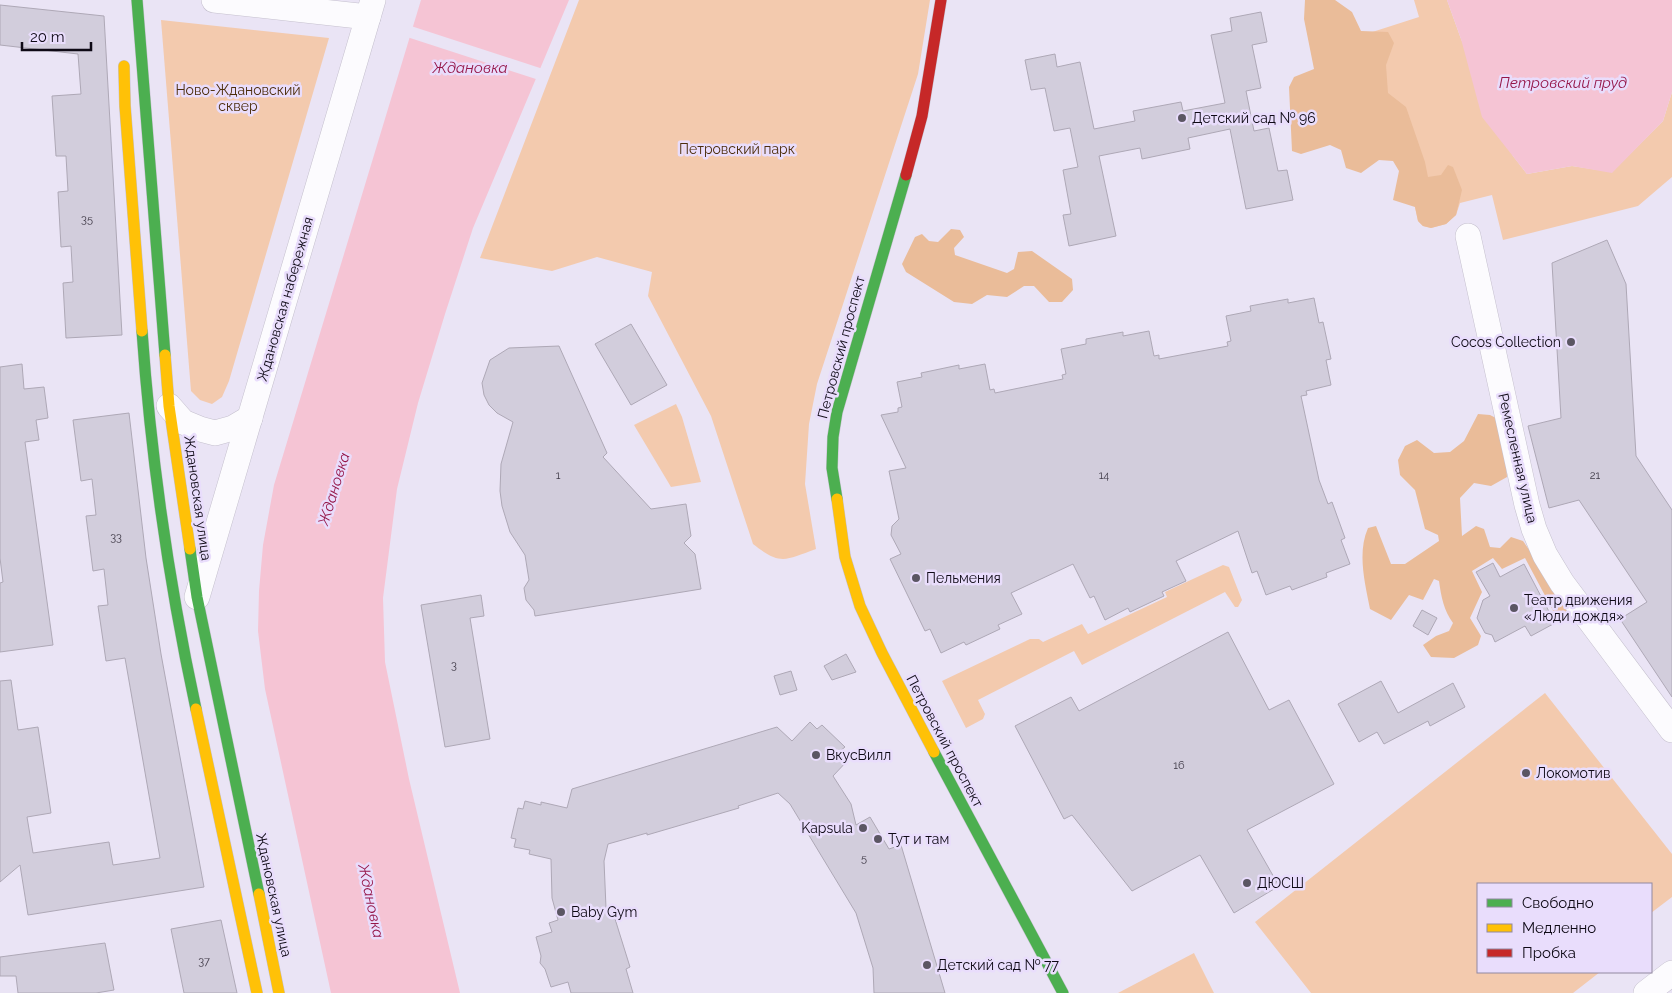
<svg xmlns="http://www.w3.org/2000/svg" width="1672" height="993" viewBox="0 0 1672 993" font-family="Raleway,sans-serif">
<style>
.green{fill:#f3caae}
.forest{fill:#eabc99}
.water{fill:#f5c4d4}
.pier{fill:#eae4f5}
.building{fill:#d2cddc;stroke:#aea8b6}
.lines{fill:none;stroke-linecap:round;stroke-linejoin:round}
.street-casing{stroke:#c5c0ce;stroke-width:26}
.fast-casing{stroke:#c5c0ce;stroke-width:12}
.slow-casing{stroke:#c5c0ce;stroke-width:12}
.jam-casing{stroke:#c5c0ce;stroke-width:12}
.street{stroke:#fcfbfe;stroke-width:25}
.fast{stroke:#4caf50;stroke-width:11}
.slow{stroke:#ffc107;stroke-width:11}
.jam{stroke:#c62828;stroke-width:11}
.poi-dot{fill:#5b5663;stroke:#e9ddfc;stroke-width:2}
.labels{text-anchor:middle;dominant-baseline:central;stroke-width:5;stroke-linejoin:round;paint-order:stroke}
.number-label{font-size:11px;fill:#403b48}
.park-label{font-size:14px;fill:#4c2d0b;stroke:#e9ddfc}
.poi-label{font-size:14px;fill:#0e0915;stroke:#e9ddfc;text-anchor:start}
.street-label{font-size:14px;fill:#0e0915;stroke:#e9ddfc}
.water-label{font-size:15px;font-style:italic;fill:#951649;stroke:#e9ddfc}
</style>
<rect width="100%" height="100%" fill="#eae4f5"/>
<!-- green -->
<g class="green">
<path d="M579 0H930L918 74 817 384 809 424 805 484 816 549C785 560 781 566 753 544L711 416 648 296 652 272 597 257 552 271 480 258Z"/>
<polygon points="1414,0 1447,0 1461,39 1513,156 1527,174 1572,166 1612,172 1663,121 1672,92 1672,177 1638,206 1503,240 1492,195 1460,203 1456,215 1446,224 1431,228 1423,226 1418,221 1411,189 1363,35 1419,17"/>
<polygon points="161,20 329,38 229,381 222,397 212,404 200,400 191,391"/>
<polygon points="676,404 682,417 701,482 671,487 634,425"/>
<polygon points="1223,565 1229,567 1242,600 1238,607 1235,607 1225,592 1082,665 1074,651 978,700 985,714 983,719 966,728 942,681 1030,639 1039,639 1043,642 1082,624 1088,634 1167,597 1165,592"/>
<polygon points="1545,693 1672,854 1672,897 1651,913 1651,884 1478,884 1478,972 1600,972 1573,993 1311,993 1255,922"/>
<polygon points="1194,953 1214,993 1118,993"/>
</g>
<!-- forest -->
<g class="forest">
<polygon points="1305,0 1335,0 1352,12 1361,31 1388,32 1394,43 1386,65 1388,93 1406,107 1425,162 1428,177 1441,175 1448,165 1453,167 1462,190 1456,215 1446,224 1431,228 1423,226 1418,221 1415,207 1393,200 1399,171 1393,161 1379,160 1361,173 1346,168 1341,150 1330,145 1301,154 1292,151 1289,87 1294,77 1314,69 1304,19"/>
<polygon points="951,229 960,230 964,237 954,248 955,255 1007,273 1014,269 1018,252 1032,251 1072,279 1073,290 1062,302 1049,302 1034,286 1024,286 1007,297 987,295 972,304 954,302 906,272 902,264 915,237 922,234 929,241 938,242"/>
<path d="M1478 414 1490 415 1496 418 1506 463 1507 477 1491 486 1474 483 1460 498 1462 536 1476 526 1484 529 1490 547 1500 548 1511 537 1523 541 1569 607 1566 618 1558 620 1525 558 1502 569 1493 558 1472 571 1482 592 1470 618 1481 636 1478 645 1454 658 1431 657 1423 645 1436 636 1449 631 1453 623C1444 611 1441 596 1439 581L1434 579 1423 600 1409 595 1391 620 1370 609C1365 583 1357 553 1368 528L1376 526 1391 564H1405L1439 541 1438 535 1425 529 1415 490 1400 475 1398 460 1405 446 1417 440 1434 453 1450 452 1464 441Z"/>
</g>
<!-- water -->
<g class="water">
<polygon points="421,0 569,0 473,228 445,314 418,403 397,489 383,598 385,662 409,779 460,993 331,993 265,689 258,631 259,591 263,545 274,485"/>
<polygon points="1447,0 1672,0 1672,92 1663,121 1612,173 1572,166 1527,174 1482,117 1461,39"/>
</g>
<!-- pier -->
<polygon class="pier" points="411,26 543,69 539,80 407,37"/>
<!-- building -->
<g class="building">
<polygon points="0,5 104,16 122,335 66,338 63,283 73,282 71,246 61,247 58,192 68,191 66,156 56,156 52,96 81,94 78,54 0,45"/>
<polygon points="1261,12 1267,42 1252,45 1261,88 1246,91 1254,131 1269,128 1278,171 1287,170 1293,200 1246,209 1230,129 1188,138 1190,149 1142,159 1140,148 1099,156 1116,236 1069,246 1063,215 1071,214 1063,170 1078,167 1070,128 1054,131 1045,88 1031,90 1025,60 1055,54 1057,67 1080,62 1094,129 1135,121 1133,111 1181,102 1183,111 1225,103 1211,35 1232,31 1230,18"/>
<polygon points="1607,240 1626,284 1636,456 1672,510 1672,697 1620,619 1647,602 1579,500 1549,508 1528,426 1561,418 1552,263"/>
<polygon points="1314,298 1319,323 1323,322 1331,359 1326,360 1331,385 1306,391 1307,395 1301,396 1319,480 1328,504 1332,502 1345,538 1341,540 1350,564 1326,573 1327,577 1292,590 1290,586 1266,595 1257,571 1252,573 1238,531 1176,561 1186,581 1162,592 1164,596 1130,612 1128,608 1105,620 1094,596 1090,598 1073,564 1011,593 1022,614 998,625 1000,629 966,645 964,642 941,653 930,629 925,631 890,559 901,554 891,535 892,526 899,519 889,471 906,468 881,415 898,412 898,408 902,407 897,382 922,377 921,373 959,365 959,369 985,364 990,390 994,389 995,393 1063,379 1062,375 1066,374 1061,349 1086,344 1086,339 1123,332 1123,336 1149,331 1154,356 1159,355 1159,359 1228,346 1227,342 1231,341 1226,316 1251,311 1250,306 1288,299 1288,303"/>
<polygon points="631,324 667,385 631,405 595,344"/>
<polygon points="559,346 607,453 603,457 651,509 686,504 691,536 684,543 695,554 701,589 535,616 534,610 526,600 524,588 529,580 525,555 510,532 502,506 500,491 501,464 513,422 497,413 489,405 484,395 482,383 490,360 509,348"/>
<polygon points="22,364 24,389 44,387 48,418 36,420 39,440 25,442 53,645 0,652 0,583 3,582 0,558 0,367"/>
<polygon points="129,413 146,558 161,654 204,887 28,915 20,865 0,882 0,681 11,680 18,730 38,727 51,813 27,817 33,853 109,842 113,865 160,858 125,658 106,661 98,606 108,605 104,569 93,571 86,516 96,515 92,479 81,481 73,420"/>
<polygon points="1493,563 1500,577 1524,564 1555,623 1531,636 1525,626 1495,642 1492,635 1485,633 1477,618 1483,600 1490,596 1476,572"/>
<polygon points="481,595 484,616 470,618 490,739 445,747 421,605"/>
<polygon points="1422,610 1437,618 1428,635 1413,626"/>
<polygon points="1228,632 1269,710 1289,700 1334,784 1247,830 1279,886 1234,913 1200,855 1132,891 1072,815 1064,819 1015,726 1071,697 1079,711"/>
<polygon points="846,654 856,672 832,680 824,666"/>
<polygon points="791,671 797,690 780,695 774,676"/>
<polygon points="1381,681 1398,713 1453,683 1465,707 1430,726 1428,721 1384,744 1377,732 1359,742 1338,704"/>
<polygon points="810,722 817,729 822,725 845,747 840,751 849,759 833,776 851,804 856,825 870,817 889,849 901,845 945,993 874,993 873,968 856,913 790,804 778,793 738,806 739,808 647,835 647,833 608,844 604,861 606,908 611,906 630,967 626,969 633,993 571,993 568,982 551,987 545,969 540,963 541,956 536,937 552,932 549,923 558,920 552,898 551,859 529,854 530,850 514,847 516,839 511,838 518,808 523,809 525,801 541,805 541,802 567,808 572,789 777,727 792,741"/>
<polygon points="221,920 237,993 184,993 171,929"/>
<polygon points="105,943 114,990 96,993 18,993 16,976 0,976 0,957"/>
</g>
<g class="lines">
<defs>
<g id="street">
<polyline points="214,0 368,17"/>
<polyline points="1468,236 1527,505 1534,529 1545,555 1562,583 1672,730"/>
<polyline points="169,406 183,422 200,429 215,433 233,428 250,418"/>
<polyline points="197,597 373,0"/>
<polyline points="1646,993 1672,973"/>
</g>
<g id="fast">
<polyline points="137,0 165,355"/>
<path d="M142 331C151 459 169 584 196 709"/>
<polyline points="837,499 832,468 833,437 837,412 906,175"/>
<polyline points="190,549 197,597 259,894"/>
<polyline points="934,752 1063,993"/>
</g>
<g id="slow">
<polyline points="124,66 125,106 142,331"/>
<polyline points="165,355 169,406 190,549"/>
<polyline points="837,499 845,557 860,606 882,653 934,752"/>
<polyline points="196,709 257,993"/>
<polyline points="259,894 279,993"/>
</g>
<polyline id="jam" points="906,175 922,116 941,0"/>
</defs>
<!-- street casing -->
<use href="#street" class="street-casing"/>
<!-- fast casing -->
<use href="#fast" class="fast-casing"/>
<!-- slow casing -->
<use href="#slow" class="slow-casing"/>
<!-- jam casing -->
<use href="#jam" class="jam-casing"/>
<!-- street -->
<use href="#street" class="street"/>
<!-- fast -->
<use href="#fast" class="fast"/>
<!-- slow -->
<use href="#slow" class="slow"/>
<!-- jam -->
<use href="#jam" class="jam"/>
</g>
<!-- markers -->
<g class="poi-dot">
<circle cx="1182" cy="118" r="5"/>
<circle cx="1571" cy="342" r="5"/>
<circle cx="916" cy="578" r="5"/>
<circle cx="1514" cy="608" r="5"/>
<circle cx="816" cy="755" r="5"/>
<circle cx="1526" cy="773" r="5"/>
<circle cx="863" cy="828" r="5"/>
<circle cx="878" cy="839" r="5"/>
<circle cx="1247" cy="883" r="5"/>
<circle cx="561" cy="912" r="5"/>
<circle cx="927" cy="965" r="5"/>
</g>
<g class="labels">
<!-- number labels -->
<g class="number-label">
<text x="87" y="219">35</text>
<text x="558" y="475">1</text>
<text x="1104" y="475">14</text>
<text x="1595" y="475">21</text>
<text x="116" y="537">33</text>
<text x="454" y="665">3</text>
<text x="1179" y="765">16</text>
<text x="864" y="858">5</text>
<text x="204" y="961">37</text>
</g>
<!-- park labels -->
<g class="park-label">
<text x="238" y="90">Ново-Ждановский<tspan x="238" dy="16">сквер</tspan></text>
<text x="737" y="149">Петровский парк</text>
</g>
<!-- poi labels -->
<g class="poi-label">
<text x="1192" y="118">Детский сад № 96</text>
<text x="1561" y="342" text-anchor="end">Cocos Collection</text>
<text x="926" y="578">Пельмения</text>
<text x="1524" y="600">Театр движения<tspan x="1524" dy="16">«Люди дождя»</tspan></text>
<text x="826" y="755">ВкусВилл</text>
<text x="1536" y="773">Локомотив</text>
<text x="853" y="828" text-anchor="end">Kapsula</text>
<text x="888" y="839">Тут и там</text>
<text x="1257" y="883">ДЮСШ</text>
<text x="571" y="912">Baby Gym</text>
<text x="937" y="965">Детский сад № 77</text>
</g>
<!-- street labels -->
<g class="street-label">
<text transform="translate(285 299) rotate(-74)">Ждановская набережная</text>
<text transform="translate(841 347) rotate(-75)">Петровский проспект</text>
<text transform="translate(1518 458) rotate(77)">Ремесленная улица</text>
<text transform="translate(198 498) rotate(82)">Ждановская улица</text>
<text transform="translate(945 741) rotate(62)">Петровский проспект</text>
<text transform="translate(274 895) rotate(78)">Ждановская улица</text>
</g>
<!-- water labels -->
<g class="water-label">
<text x="470" y="68">Ждановка</text>
<text x="1563" y="83">Петровский пруд</text>
<text transform="translate(334 489) rotate(-73)">Ждановка</text>
<text transform="translate(371 901) rotate(78)">Ждановка</text>
</g>
</g>
<!-- legend -->
<rect x="1477" y="883" width="175" height="90" fill="#e9ddfc" stroke="#9188a0"/>
<rect x="1487" y="899" width="25" height="8" fill="#4caf50" stroke="#9188a0"/>
<text x="1522" y="908" font-size="15" fill="#0e0915">Свободно</text>
<rect x="1487" y="924" width="25" height="8" fill="#ffc107" stroke="#9188a0"/>
<text x="1522" y="933" font-size="15" fill="#0e0915">Медленно</text>
<rect x="1487" y="949" width="25" height="8" fill="#c62828" stroke="#9188a0"/>
<text x="1522" y="958" font-size="15" fill="#0e0915">Пробка</text>
<!-- scale -->
<path d="M22 42v8h69v-8" fill="none" stroke="#0e0915" stroke-width="2.5"/>
<text x="30" y="42" font-size="15" fill="#0e0915" stroke="#e9ddfc" stroke-width="4" paint-order="stroke">20 m</text>
</svg>
